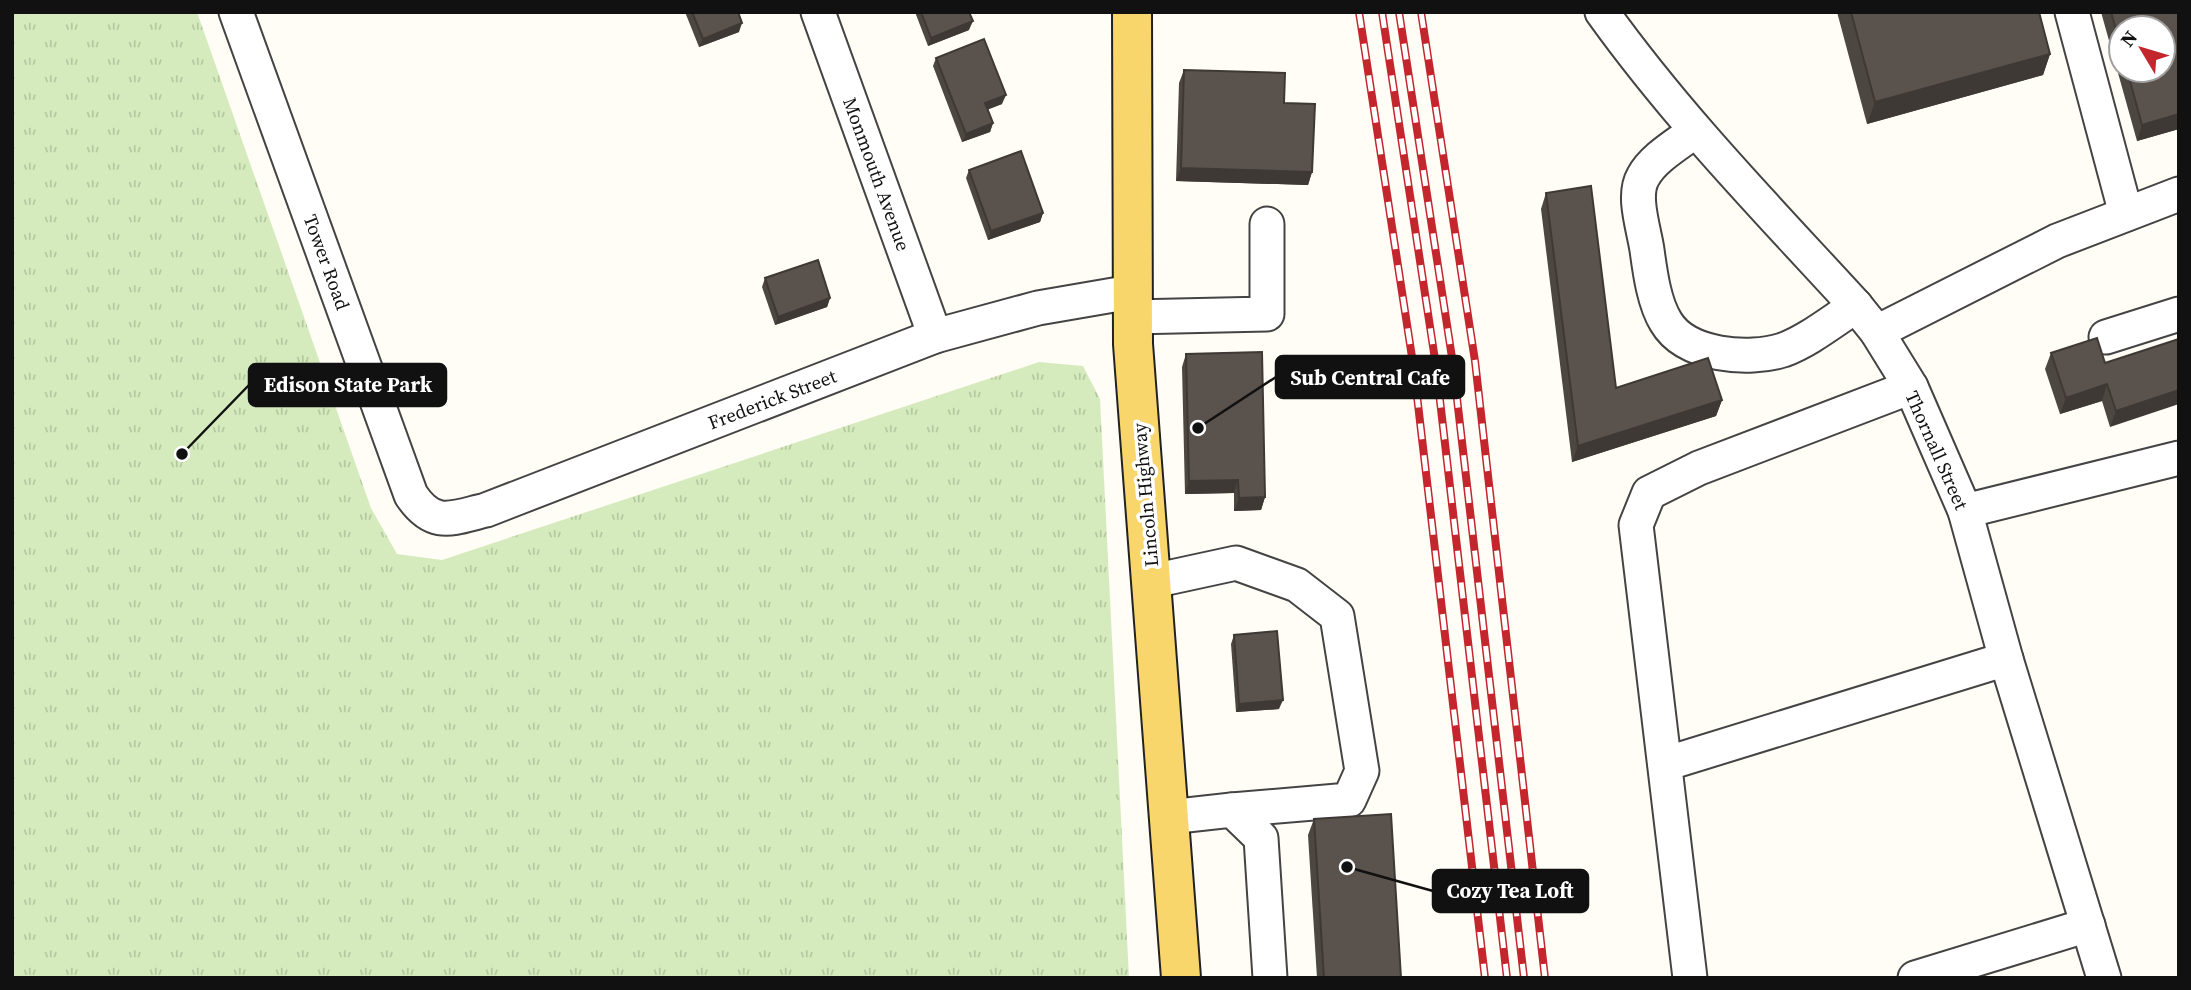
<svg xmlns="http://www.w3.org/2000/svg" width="2191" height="990" viewBox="0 0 2191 990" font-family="'Source Serif 4',serif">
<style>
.park{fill:url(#park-tufts)}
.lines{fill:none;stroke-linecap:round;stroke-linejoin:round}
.minor-casing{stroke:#444;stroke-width:37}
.major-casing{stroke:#222;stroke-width:42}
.minor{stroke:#fff;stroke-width:33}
.major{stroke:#f9d66b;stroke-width:38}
.rail-casing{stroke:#c4262e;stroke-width:8}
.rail{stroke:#fff;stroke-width:5;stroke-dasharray:16;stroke-linecap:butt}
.wall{fill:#4d4742;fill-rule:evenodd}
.shaded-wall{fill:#3f3936}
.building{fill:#5a524d;stroke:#3f3936;stroke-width:2}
.labels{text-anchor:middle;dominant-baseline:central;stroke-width:7;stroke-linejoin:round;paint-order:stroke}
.street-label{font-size:19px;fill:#111;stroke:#fff}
.leader{fill:none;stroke:#111;stroke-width:2.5}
.callout-dot{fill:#111;stroke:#fff;stroke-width:2.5}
.callout{fill:#111;stroke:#111;stroke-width:2.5}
.callout-label{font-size:21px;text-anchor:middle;font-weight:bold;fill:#fff}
</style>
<defs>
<pattern id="park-tufts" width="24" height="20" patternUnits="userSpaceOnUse" patternTransform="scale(1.75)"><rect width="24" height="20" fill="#d5ebbd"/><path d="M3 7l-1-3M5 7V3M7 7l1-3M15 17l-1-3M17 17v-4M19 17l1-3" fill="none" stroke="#b6c8a1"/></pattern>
</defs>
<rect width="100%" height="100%" fill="#fffdf5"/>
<!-- park -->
<polygon class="park" points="12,12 197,12 371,508 397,554 442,560 1039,362 1083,366 1100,399 1129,978 12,978"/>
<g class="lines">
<defs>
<g id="minor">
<path d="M236 12 411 495C434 529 452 518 486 510L935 336 1038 308 1131 292"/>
<polyline points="818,12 935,336"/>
<path d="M1602 12C1678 118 1768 210 1856 306L1877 332 1911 387 1965 511 2006 659 2104 978"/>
<polyline points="2072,12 2126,214"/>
<path d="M1695 131C1678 144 1653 158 1643 177 1632 196 1644 229 1647 250 1650 272 1654 303 1666 322 1686 356 1749 361 1783 350 1808 341 1834 320 1856 306"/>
<polyline points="1131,317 1267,314 1267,224"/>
<polyline points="1877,332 2057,241 2179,194"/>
<polyline points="2106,337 2179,314"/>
<polyline points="1965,511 2179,458"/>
<polyline points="1153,581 1236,563 1297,585 1337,616 1362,771 1349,800 1232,810"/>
<polyline points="1665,764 2006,659"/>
<polyline points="1169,817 1232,810 1261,838 1270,978"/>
<polyline points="1690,978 1636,525 1649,493 1699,468 1911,387"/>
<polyline points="1915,978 2088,925"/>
</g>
<polyline id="major" points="1132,12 1133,344 1181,978"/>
</defs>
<!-- minor casing -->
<use href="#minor" class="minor-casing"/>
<!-- major casing -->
<use href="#major" class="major-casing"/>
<!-- minor -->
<use href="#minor" class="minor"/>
<!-- major -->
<use href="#major" class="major"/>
<defs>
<g id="rail">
<polyline points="1359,12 1414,370 1485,978"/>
<polyline points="1382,12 1436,366 1507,978"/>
<polyline points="1399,12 1453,364 1524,978"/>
<polyline points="1421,12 1475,361 1545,978"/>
</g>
</defs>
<!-- rail casing -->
<use href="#rail" class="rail-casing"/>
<!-- rail -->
<use href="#rail" class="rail"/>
</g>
<!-- wall -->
<g class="wall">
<polygon points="685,12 738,12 739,32 699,47"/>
<polygon points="915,12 969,12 969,30 928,46"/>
<polygon points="1837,12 2039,12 2050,54 2043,75 1867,124"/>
<path d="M2101 12H2179V129L2137 141ZM2121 28 2163 70H2121Z"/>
<polygon points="936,58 1002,104 988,109 993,123 990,132 962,142 933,66"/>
<polygon points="1184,70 1284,103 1312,172 1308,185 1176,181 1179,83"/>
<polygon points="969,170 1043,213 1040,222 988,240 966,178"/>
<polygon points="1546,193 1616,388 1722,400 1716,416 1572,462 1541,209"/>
<polygon points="765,278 830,298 827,307 775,325 762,287"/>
<polygon points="2179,339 2110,427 2102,401 2060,414 2045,369 2051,353 2105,363"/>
<polygon points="1186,354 1265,497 1261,510 1234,511 1234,493 1185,494 1182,367"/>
<polygon points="1234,635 1279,709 1236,712 1231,644"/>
<polygon points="1314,819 1401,978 1317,978 1308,835"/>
</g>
<!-- shaded-wall -->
<g class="shaded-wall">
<polygon points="973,21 969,30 928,46 931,38"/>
<polygon points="742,23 739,32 699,47 703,39"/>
<polygon points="2050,54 2043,75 1867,124 1875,102"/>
<polygon points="1006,95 1002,104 982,112 985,103"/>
<polygon points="2179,114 2179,129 2137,141 2142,125"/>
<polygon points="993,123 990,132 962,142 966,134"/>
<polygon points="1181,168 1312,172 1308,185 1176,181"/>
<polygon points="1043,213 1040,222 988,240 991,231"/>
<polygon points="830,298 827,307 775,325 778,317"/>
<polygon points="2107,384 2102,401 2060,414 2066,398"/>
<polygon points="2179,390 2179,404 2110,427 2116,411"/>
<polygon points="1722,400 1716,416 1572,462 1578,446"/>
<polygon points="1238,480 1234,493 1185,494 1189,481"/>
<polygon points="1265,497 1261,510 1234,511 1239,498"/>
<polygon points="1283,700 1279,709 1236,712 1239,704"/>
</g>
<!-- building -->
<g class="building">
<polygon points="692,12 738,12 742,23 703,39"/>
<polygon points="921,12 969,12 973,21 931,38"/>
<polygon points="1851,12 2039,12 2050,54 1875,102"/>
<polygon points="2111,12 2179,12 2179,114 2142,125 2127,70 2163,70 2163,28 2121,28 2121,47"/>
<polygon points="984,39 1006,95 985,103 993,123 966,134 936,58"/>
<polygon points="1184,70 1285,73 1284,103 1315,104 1312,172 1181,168"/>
<polygon points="1021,151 1043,213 991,231 969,170"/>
<polygon points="1591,186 1616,388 1708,358 1722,400 1578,446 1546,193"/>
<polygon points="818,260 830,298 778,317 765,278"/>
<polygon points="2097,338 2105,363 2179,339 2179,390 2116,411 2107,384 2066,398 2051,353"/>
<polygon points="1262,352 1265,497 1239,498 1238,480 1189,481 1186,354"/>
<polygon points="1277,631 1283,700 1239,704 1234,635"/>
<polygon points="1391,814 1401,978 1324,978 1314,819"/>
</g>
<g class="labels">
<!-- street labels -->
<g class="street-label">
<text transform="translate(877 174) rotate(70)">Monmouth Avenue</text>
<text transform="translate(327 262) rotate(70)">Tower Road</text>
<text transform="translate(772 399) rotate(-21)">Frederick Street</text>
<text transform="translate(1937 450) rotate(66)">Thornall Street</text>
<text transform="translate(1145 495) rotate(-95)">Lincoln Highway</text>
</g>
</g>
<!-- callouts -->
<path class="leader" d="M1198 428L1276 377M182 454L249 385M1347 867L1433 891"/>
<g class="callout-dot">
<circle cx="1198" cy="428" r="7"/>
<circle cx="182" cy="454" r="7"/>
<circle cx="1347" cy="867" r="7"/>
</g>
<g class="callout">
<rect x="1276" y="356" width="188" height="42" rx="7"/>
<rect x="249" y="364" width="197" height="42" rx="7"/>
<rect x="1433" y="870" width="155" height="42" rx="7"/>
</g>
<g class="callout-label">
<text x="1370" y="385">Sub Central Cafe</text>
<text x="348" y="392">Edison State Park</text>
<text x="1510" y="898">Cozy Tea Loft</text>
</g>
<!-- border -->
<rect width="2191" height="990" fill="none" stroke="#111111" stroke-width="28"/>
<!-- north arrow -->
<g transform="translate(2142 49) rotate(308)"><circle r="33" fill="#ffffff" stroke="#a0a0a0" stroke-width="2"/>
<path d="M0-5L12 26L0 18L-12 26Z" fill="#c4262e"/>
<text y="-10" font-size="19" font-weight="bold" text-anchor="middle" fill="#111111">N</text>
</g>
</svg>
